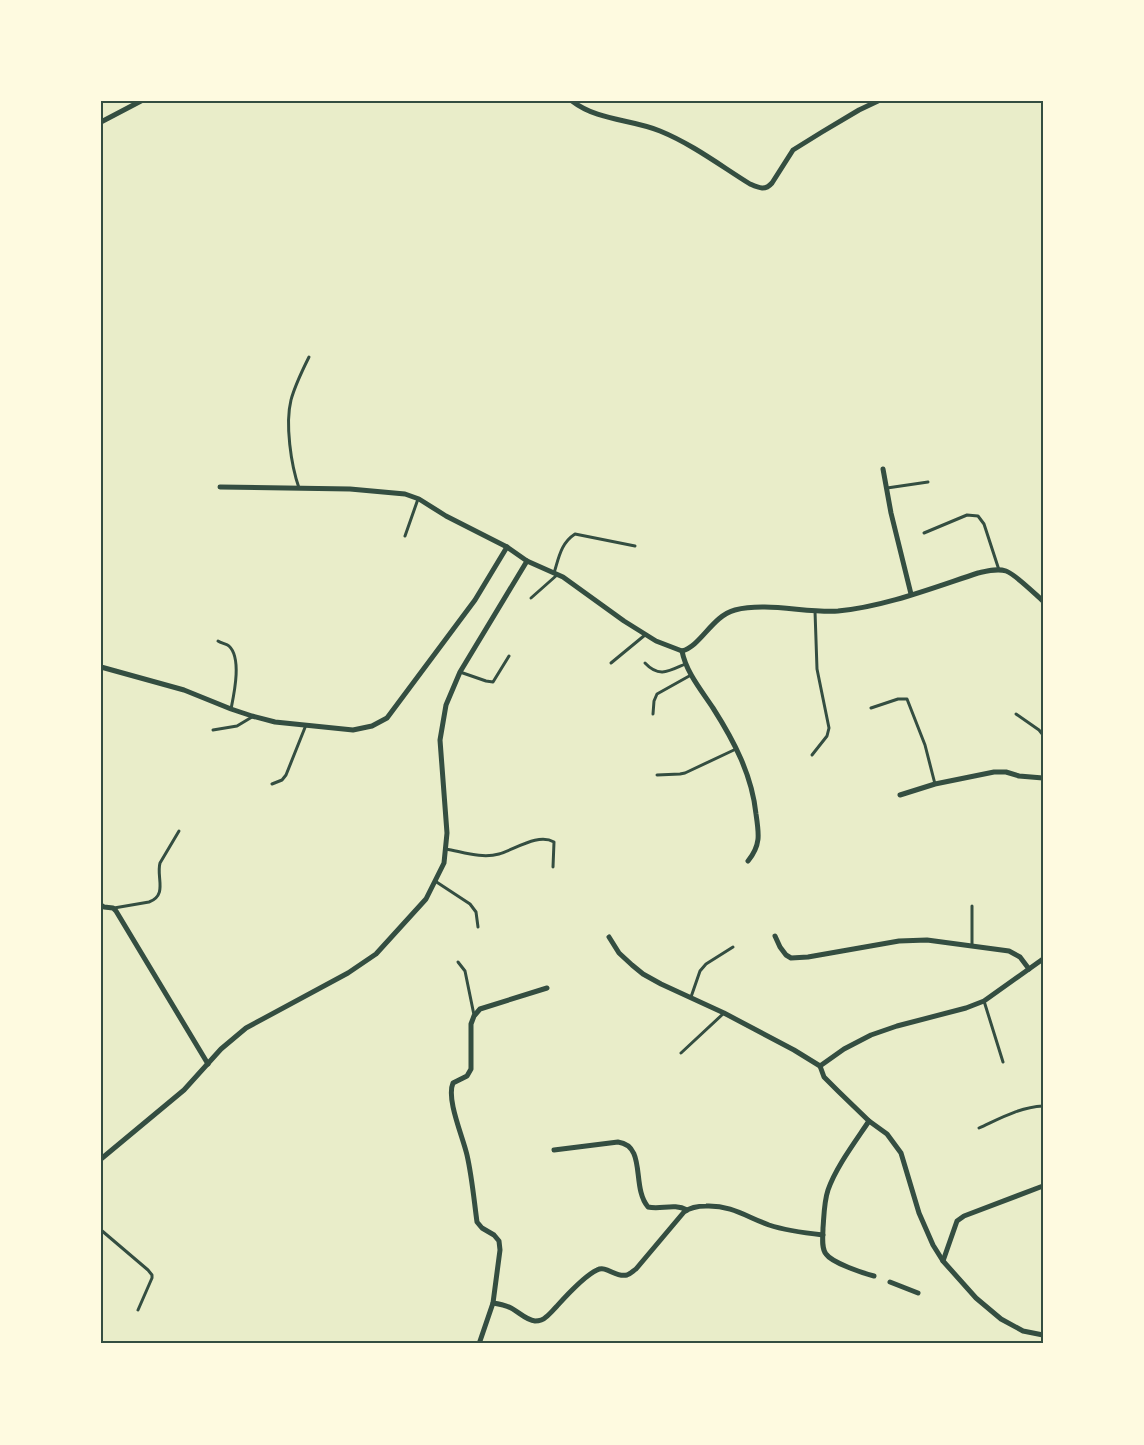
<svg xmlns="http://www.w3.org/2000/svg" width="1144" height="1445" viewBox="0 0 1144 1445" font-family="Helvetica,sans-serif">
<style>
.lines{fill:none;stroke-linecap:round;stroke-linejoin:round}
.service{stroke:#344e41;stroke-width:3}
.minor{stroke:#344e41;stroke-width:5}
.neatline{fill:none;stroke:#344e41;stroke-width:2}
</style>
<rect width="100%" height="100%" fill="#e9edc9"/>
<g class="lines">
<!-- service -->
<g class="service">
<path d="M299 488C291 465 285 424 291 400 295 385 302 371 309 357"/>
<polyline points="887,488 928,482"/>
<polyline points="924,533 967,515 978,516 984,524 999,570"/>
<polyline points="405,536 418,499"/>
<path d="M554 573C559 557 561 543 575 534L635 546"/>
<polyline points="531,598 557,575"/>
<path d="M218 641C221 643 227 644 229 646 242 658 234 694 231 709"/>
<polyline points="611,663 645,635"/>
<path d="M645 663C659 678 669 671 685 664"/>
<polyline points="460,672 486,681 493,682 509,656"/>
<polyline points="871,708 898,699 907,699 925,745 935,784"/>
<polyline points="653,714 654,701 657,694 691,675"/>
<polyline points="1016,714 1039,730 1043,735"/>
<polyline points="213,730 237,726 252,717"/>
<polyline points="812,755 827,736 829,728 817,669 815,611"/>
<polyline points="657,775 680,774 685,773 736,749"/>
<polyline points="272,784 282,780 286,775 306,725"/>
<path d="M446 849C463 852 482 859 499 854 516 849 538 833 554 842L553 867"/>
<polyline points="435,881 470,904 476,912 478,927"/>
<polyline points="972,906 972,945"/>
<path d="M114 908 149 902C168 895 156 877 160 863L179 831"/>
<polyline points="458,962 465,971 474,1015"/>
<polyline points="691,997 700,971 706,964 733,947"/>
<polyline points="984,1001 1003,1062"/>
<polyline points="681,1053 724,1013"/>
<path d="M979 1128C999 1119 1020 1107 1043 1106"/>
<polyline points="101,1230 148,1270 152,1275 152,1278 138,1310"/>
</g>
<!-- minor -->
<g class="minor">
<path d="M572 101C598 121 631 119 660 131 692 144 721 166 750 184 759 188 765 191 772 183L793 150 822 132 859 110 878 101"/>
<polyline points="101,122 141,101"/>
<polyline points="883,469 891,513 911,594"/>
<path d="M220 487 350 489 405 494 419 499 446 516 507 547 527 561 563 577 624 621 656 641 682 651C701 646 712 616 735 610 766 602 806 613 838 611 884 607 935 587 978 573 987 571 997 568 1006 571 1015 574 1035 594 1043 601"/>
<path d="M682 651C686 672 701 690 713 708 734 741 752 775 756 814 759 834 761 845 748 861"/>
<polyline points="101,667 184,690 231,709 252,716 275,722 353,730 372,726 387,718 475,600 507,547"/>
<polyline points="900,795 935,784 994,772 1006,772 1019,776 1043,778"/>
<polyline points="101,905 104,907 113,908 116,911 208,1064"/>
<polyline points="775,936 780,947 786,955 791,958 808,957 899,941 927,940 1009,951 1020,957 1029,969"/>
<polyline points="609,937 619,953 632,965 643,974 661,984 724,1013 794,1050 820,1066 824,1077 838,1091 869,1121 887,1134 901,1153 919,1213 933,1245 943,1261 976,1298 1001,1319 1023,1331 1043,1335"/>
<polyline points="820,1066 844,1049 871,1035 897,1026 966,1008 984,1001 1043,959"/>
<path d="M869 1121C855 1142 836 1167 828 1190 824 1202 824 1216 823 1228 823 1236 821 1248 826 1254 832 1263 863 1273 874 1276"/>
<path d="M554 1150 618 1142C647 1146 631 1187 648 1207 661 1210 674 1203 687 1210"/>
<polyline points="101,1159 184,1090 221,1049 246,1028 348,973 376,954 426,899 444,863 447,833 440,740 446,705 460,672 527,561"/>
<polyline points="943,1261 957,1221 964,1216 1043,1186"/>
<polyline points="890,1282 918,1293"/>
<path d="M493 1303C500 1304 505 1305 511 1308 519 1312 526 1320 535 1321 539 1321 543 1320 546 1317 550 1314 553 1310 557 1306 567 1295 584 1276 597 1270 607 1265 615 1278 627 1275 630 1274 633 1271 636 1269L684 1212C691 1207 698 1206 706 1206 731 1205 747 1217 769 1225 787 1231 805 1233 823 1235"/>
<path d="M479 1344 493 1303 500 1250 499 1241 494 1235 482 1228 477 1222C474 1200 472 1177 467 1155 463 1137 446 1099 453 1083L467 1076 471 1069V1024L474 1016 480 1009 547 988"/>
</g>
</g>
<!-- border -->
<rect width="1144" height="1445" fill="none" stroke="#fefae0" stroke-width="205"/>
<rect x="102" y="102" width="940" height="1240" class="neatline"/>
</svg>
